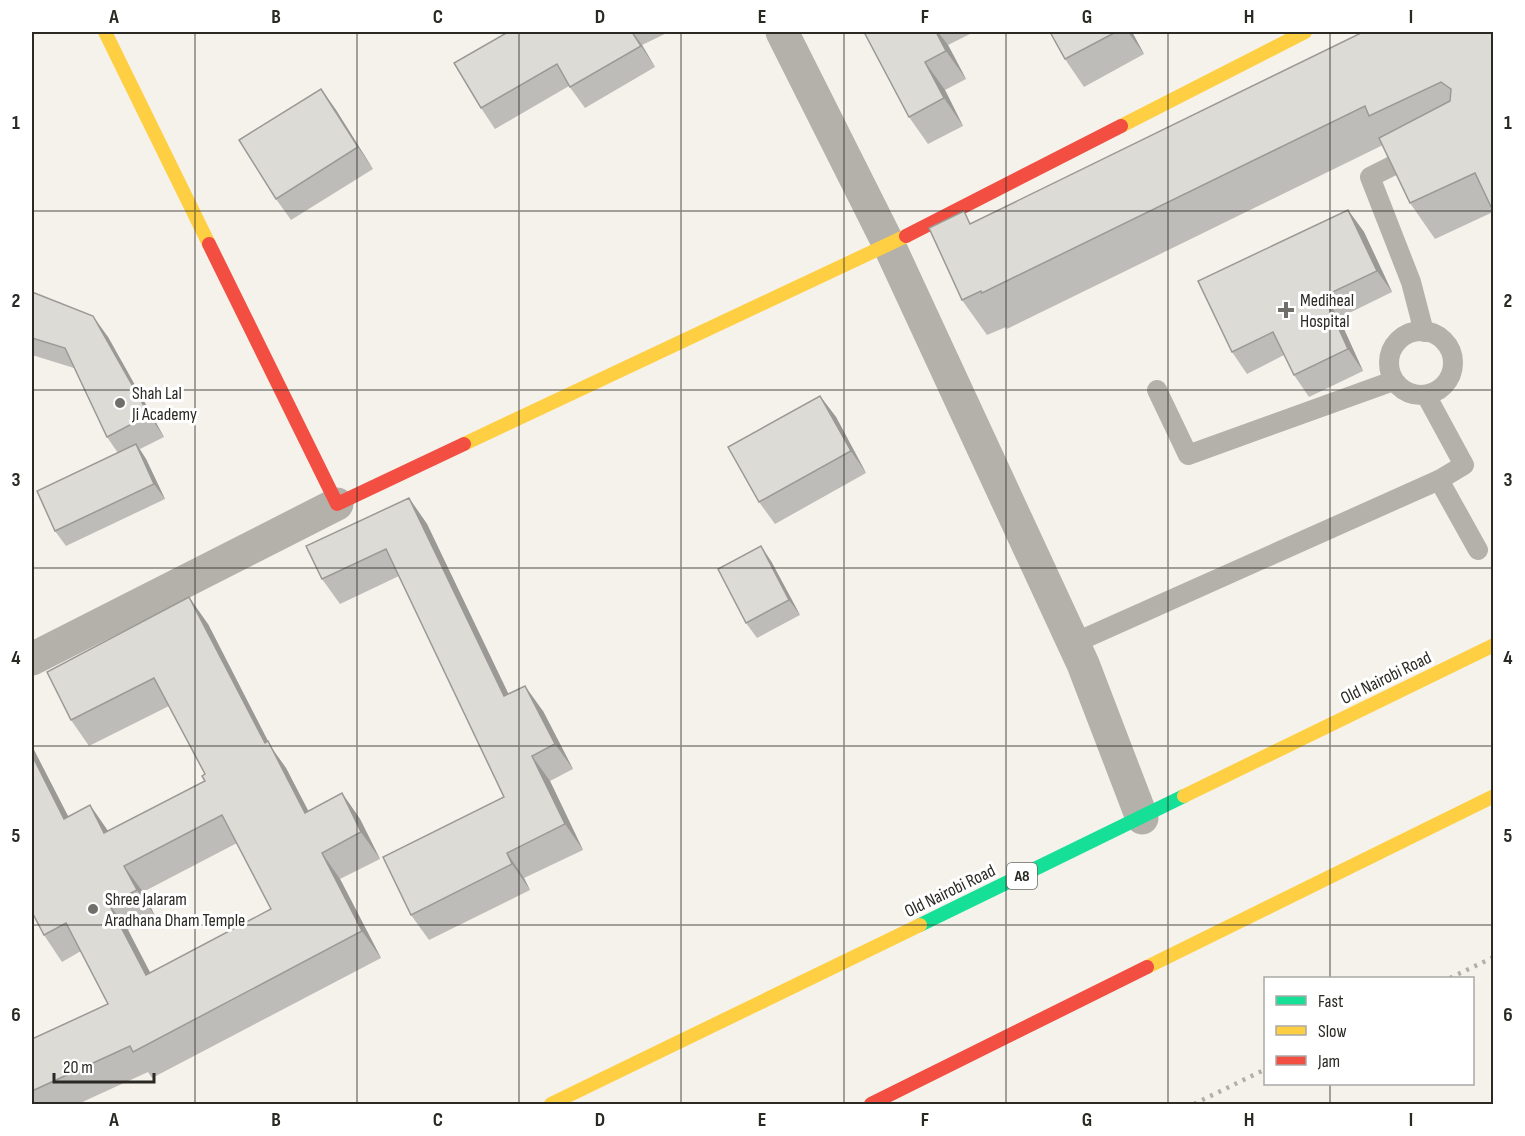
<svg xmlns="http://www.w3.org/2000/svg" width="1525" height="1136" viewBox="0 0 1525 1136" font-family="'Sofia Sans Condensed',sans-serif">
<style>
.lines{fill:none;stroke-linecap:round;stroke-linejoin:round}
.lane{stroke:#b3b1aa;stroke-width:20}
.street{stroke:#b3b1aa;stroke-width:33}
.fast{stroke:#16e098;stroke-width:14}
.slow{stroke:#ffcf43;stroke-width:14}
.jam{stroke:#f24e42;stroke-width:14}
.rail{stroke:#b2afaa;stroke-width:4.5;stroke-dasharray:3 6;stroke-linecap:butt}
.wall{fill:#bebcb8;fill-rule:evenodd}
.shaded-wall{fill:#9b9996}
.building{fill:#dddbd6;stroke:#9b9996;stroke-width:1.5;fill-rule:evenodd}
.grid{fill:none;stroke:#2a2924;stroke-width:1.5;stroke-opacity:0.55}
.poi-dot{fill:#716f6a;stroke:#fff;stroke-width:2}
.labels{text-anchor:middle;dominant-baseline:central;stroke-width:6;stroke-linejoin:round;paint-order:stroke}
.shield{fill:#fff;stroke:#6a6966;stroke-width:1.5}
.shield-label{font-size:16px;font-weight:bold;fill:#2a2924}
.poi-label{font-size:18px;fill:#2a2924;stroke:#fff;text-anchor:start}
.street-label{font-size:18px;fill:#2a2924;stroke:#fff}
.neatline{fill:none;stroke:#2a2924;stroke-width:2}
.grid-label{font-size:20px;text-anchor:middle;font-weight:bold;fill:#2a2924}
</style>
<rect width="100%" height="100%" fill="#f4f2eb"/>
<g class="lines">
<!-- lane -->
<g class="lane">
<polyline points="1414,155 1370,177 1411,282 1424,332"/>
<circle cx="1421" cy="363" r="32"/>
<polyline points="1157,390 1188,455 1393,381"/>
<polyline points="1439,480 1478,550"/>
<polyline points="1072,644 1439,480 1464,465 1426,395"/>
</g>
<!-- street -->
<g class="street">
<polyline points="782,32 889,245 1083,664 1142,818"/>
<polyline points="32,659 337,504"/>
</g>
<!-- fast -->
<polyline class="fast" points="920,925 1184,796"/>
<!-- slow -->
<g class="slow">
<polyline points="105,32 209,244"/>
<polyline points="1121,126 1305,32"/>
<polyline points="464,444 906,236"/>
<polyline points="1184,796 1494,645"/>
<polyline points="1147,967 1494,796"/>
<polyline points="551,1104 920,925"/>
</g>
<!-- jam -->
<g class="jam">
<polyline points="906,236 1121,126"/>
<polyline points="209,244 337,504 464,444"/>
<polyline points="871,1104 1147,967"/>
</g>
<!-- rail -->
<g class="rail">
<polyline points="1450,978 1494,957"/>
<polyline points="1194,1104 1266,1069"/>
</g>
</g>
<!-- wall -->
<g class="wall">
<polygon points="508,32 669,32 642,45 655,67 585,108 569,86 495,129 481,108"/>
<polygon points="864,32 974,32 948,45 966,79 945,90 963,126 928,144 909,117"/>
<polygon points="1050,32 1132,32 1144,54 1084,87 1065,59"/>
<polygon points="1494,32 1493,212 1435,239 1410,203 1383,145 1007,329 1006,327 987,335 962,300 972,223"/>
<polygon points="321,89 336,110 373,169 291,220 276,199"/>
<polygon points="1348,210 1364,232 1392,292 1339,318 1363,371 1309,397 1294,375 1284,355 1247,374 1232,352"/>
<polygon points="32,292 108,337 164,437 140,449 146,459 165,499 66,546 55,531 118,453 107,437 74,368 32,355"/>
<polygon points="820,396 836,417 866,473 775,524 759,502"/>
<polygon points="409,498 427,524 508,694 543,711 573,769 550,781 583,850 524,878 530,890 429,940 411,915 504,797 399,576 340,604 322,579"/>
<polygon points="771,561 800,615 757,638 746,623"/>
<path d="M208 624 271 747 286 768 308 811 342 793 360 819 380 859 340 879 381 958 152 1078 148 1072 78 1104H32V1039L108 1004 81 951 62 962 44 935 33 748 68 817 90 805 108 831 205 781V774L169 706 89 746 71 720ZM237 843 271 909 150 973 128 930 155 916 143 892Z"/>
</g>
<!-- shaded-wall -->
<g class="shaded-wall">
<polygon points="632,32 642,45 655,67 641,46"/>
<polygon points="936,32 938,32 948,45 966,79 946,51"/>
<polygon points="1128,32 1132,32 1144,54"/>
<polygon points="925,62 945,90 963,126 944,98"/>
<polygon points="321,89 336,110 373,169 358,147"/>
<polygon points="1348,210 1364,232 1392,292 1377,271"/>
<polygon points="1324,296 1339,318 1363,371 1348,349"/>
<polygon points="93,316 108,337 164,437 149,415"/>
<polygon points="820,396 836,417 866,473 851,451"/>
<polygon points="136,444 146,459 165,499 154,484"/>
<polygon points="409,498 427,524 522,722 504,696"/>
<polygon points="761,546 771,561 800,615 789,600"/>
<polygon points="189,597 208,624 271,747 286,768 323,839 305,813 265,743"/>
<polygon points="525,686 543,711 573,769 555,744"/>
<polygon points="32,746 33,748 83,845 64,819 32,755"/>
<polygon points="532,756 550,781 583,850 565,824"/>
<polygon points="342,793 360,819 380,859 361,832"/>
<polygon points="90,805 108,831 104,833"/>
<polygon points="322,853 340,879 381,958 362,931"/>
<polygon points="507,853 524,878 530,890 512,864"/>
<polygon points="124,866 143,892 155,916 137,890"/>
<polygon points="109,904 128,930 165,1001 146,975"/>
</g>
<!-- building -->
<g class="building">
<polygon points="508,32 632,32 641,46 570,87 557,64 481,108 454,63"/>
<polygon points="864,32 936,32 946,51 925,62 944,98 909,117"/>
<polygon points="1050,32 1116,32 1065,59"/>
<polygon points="1363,32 1494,32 1494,213 1475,173 1410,203 1379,138 1450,101 1451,89 1441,82 1369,116 1365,106 982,293 981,291 962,300 929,228 964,211 970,224"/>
<polygon points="321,89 358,147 276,199 239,140"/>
<polygon points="1348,210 1377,271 1324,296 1348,349 1294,375 1273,332 1232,352 1198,281"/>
<polygon points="32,292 93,316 149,415 107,437 65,348 32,338"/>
<polygon points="820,396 851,451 759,502 728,447"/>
<polygon points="136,444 154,484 55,531 37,491"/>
<polygon points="409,498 504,696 525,686 555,744 532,756 565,824 507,853 512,864 411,915 383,857 504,797 386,549 322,579 306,546"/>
<polygon points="761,546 789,600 746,623 718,569"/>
<path d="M189 597 265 743 268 741 305 813 342 793 361 832 322 853 362 931 133 1052 130 1046 32 1091V1039L108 1004 66 923 44 935 32 912V755L64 819 90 805 104 833 205 781 202 776 205 774 154 678 71 720 47 672ZM222 815 271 909 146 975 109 904 137 890 124 866Z"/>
</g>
<!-- grid -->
<path class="grid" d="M195 32V1104M357 32V1104M519 32V1104M681 32V1104M844 32V1104M1006 32V1104M1168 32V1104M1330 32V978M32 211H1494M32 390H1494M32 568H1494M32 746H1494M32 925H1494M1330 1084V1104"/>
<!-- markers -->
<g class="poi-dot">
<path d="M1283 301h6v6h6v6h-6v6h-6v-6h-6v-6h6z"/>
<circle cx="120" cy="403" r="6"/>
<circle cx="93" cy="909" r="6"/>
</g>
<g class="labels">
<!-- shield labels -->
<rect class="shield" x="1007" y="863" width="30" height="26" rx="4.5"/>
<g class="shield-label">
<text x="1022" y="876">A8</text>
</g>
<!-- poi labels -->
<g class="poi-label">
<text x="1300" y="300">Mediheal<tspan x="1300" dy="21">Hospital</tspan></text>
<text x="132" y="393">Shah Lal<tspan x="132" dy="21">Ji Academy</tspan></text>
<text x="105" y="899">Shree Jalaram<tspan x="105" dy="21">Aradhana Dham Temple</tspan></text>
</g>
<!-- street labels -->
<g class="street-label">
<text transform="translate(1386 678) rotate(-26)">Old Nairobi Road</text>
<text transform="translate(950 891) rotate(-26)">Old Nairobi Road</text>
</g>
</g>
<!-- border -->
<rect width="1525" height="1136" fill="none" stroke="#ffffff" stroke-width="66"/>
<!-- legend -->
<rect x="1264" y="977" width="210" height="108" fill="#ffffff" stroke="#aaa9a7" stroke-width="1.5"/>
<rect x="1276" y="996" width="30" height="9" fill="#16e098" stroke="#aaa9a7" stroke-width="1.5"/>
<text x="1318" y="1007" font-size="18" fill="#2a2924">Fast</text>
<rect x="1276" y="1026" width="30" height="9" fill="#ffcf43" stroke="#aaa9a7" stroke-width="1.5"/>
<text x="1318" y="1037" font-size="18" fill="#2a2924">Slow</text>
<rect x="1276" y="1056" width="30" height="9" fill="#f24e42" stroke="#aaa9a7" stroke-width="1.5"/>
<text x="1318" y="1067" font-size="18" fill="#2a2924">Jam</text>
<!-- scale -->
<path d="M54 1073v9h100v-9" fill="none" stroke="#2a2924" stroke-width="3"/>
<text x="63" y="1073" font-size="18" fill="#2a2924" stroke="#ffffff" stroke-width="4.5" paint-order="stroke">20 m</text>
<rect x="33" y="33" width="1459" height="1070" class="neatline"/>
<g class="grid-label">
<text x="114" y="23">A</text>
<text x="276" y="23">B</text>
<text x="438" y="23">C</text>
<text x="600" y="23">D</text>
<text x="762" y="23">E</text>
<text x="925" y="23">F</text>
<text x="1087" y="23">G</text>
<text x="1249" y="23">H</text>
<text x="1411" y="23">I</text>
<text x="16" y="129">1</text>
<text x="1508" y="129">1</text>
<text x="16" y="307">2</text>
<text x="1508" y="307">2</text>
<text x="16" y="486">3</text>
<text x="1508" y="486">3</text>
<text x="16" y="664">4</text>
<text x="1508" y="664">4</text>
<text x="16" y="842">5</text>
<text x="1508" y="842">5</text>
<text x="16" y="1021">6</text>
<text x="1508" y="1021">6</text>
<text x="114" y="1126">A</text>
<text x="276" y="1126">B</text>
<text x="438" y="1126">C</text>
<text x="600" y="1126">D</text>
<text x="762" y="1126">E</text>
<text x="925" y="1126">F</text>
<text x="1087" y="1126">G</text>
<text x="1249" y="1126">H</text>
<text x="1411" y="1126">I</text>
</g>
</svg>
